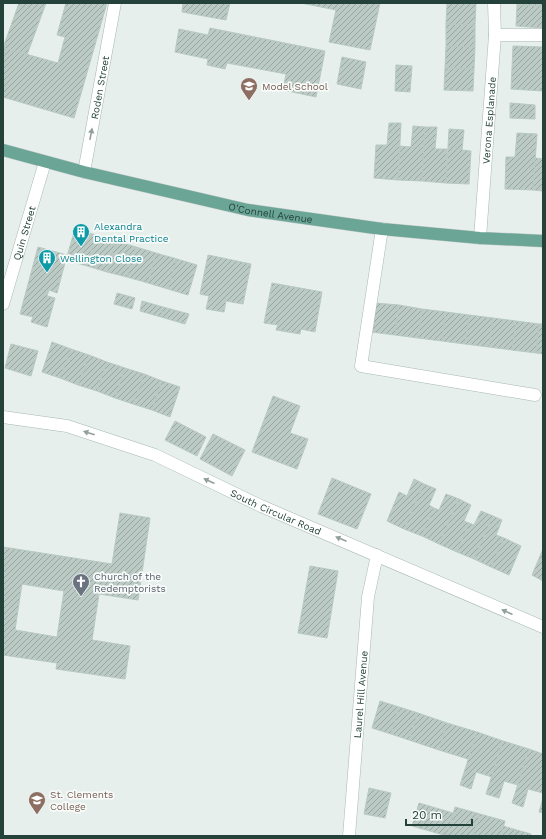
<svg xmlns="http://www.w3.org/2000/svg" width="546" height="839" viewBox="0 0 546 839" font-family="'Work Sans',sans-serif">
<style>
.building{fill:url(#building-hatch);stroke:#b8c9c2;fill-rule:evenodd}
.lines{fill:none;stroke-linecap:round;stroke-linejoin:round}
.minor-casing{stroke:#a8b8b2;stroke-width:13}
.major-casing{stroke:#c2cac8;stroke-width:13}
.minor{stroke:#fff;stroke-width:12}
.major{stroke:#6aa596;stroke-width:12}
.oneway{fill:#92a09c}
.labels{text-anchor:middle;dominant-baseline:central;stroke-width:3.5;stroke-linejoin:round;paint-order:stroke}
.education-label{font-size:10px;fill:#785e54;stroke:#f7fbf9;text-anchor:start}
.street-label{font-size:10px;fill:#24423a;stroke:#f7fbf9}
.culture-label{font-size:10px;fill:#0d838f;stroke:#f7fbf9;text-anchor:start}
.worship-label{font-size:10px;fill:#5b616d;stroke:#f7fbf9;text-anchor:start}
</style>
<defs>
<pattern id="building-hatch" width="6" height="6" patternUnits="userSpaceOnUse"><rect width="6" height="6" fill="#bbcac4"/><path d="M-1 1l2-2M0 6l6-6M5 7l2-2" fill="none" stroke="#98a6a0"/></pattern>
</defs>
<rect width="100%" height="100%" fill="#e6efeb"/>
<!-- building -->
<g class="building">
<polygon points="19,3 46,3 27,55 3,48"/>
<polygon points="66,3 107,3 74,118 3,97 4,48 58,63 65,37 57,35"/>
<polygon points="183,3 230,3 226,20 182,12"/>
<polygon points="301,3 380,3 370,50 329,42 336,10"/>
<polygon points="447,3 476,3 475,25 446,24"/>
<polygon points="517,3 543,3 543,6 517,5"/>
<polygon points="517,5 543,6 543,28 516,26"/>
<polygon points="446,24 475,25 475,47 446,46"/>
<polygon points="210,28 325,51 316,97 283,90 286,74 227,63 225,69 207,65 208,59 175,52 179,29 208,35"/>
<polygon points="446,46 475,47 474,69 445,68"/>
<polygon points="513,46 543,47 543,91 511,89"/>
<polygon points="342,57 366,62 361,89 337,84"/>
<polygon points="396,65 412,66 410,92 395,91"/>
<polygon points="445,68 474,69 473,91 444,90"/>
<polygon points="510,103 535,105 535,119 510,118"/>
<polygon points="389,123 401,123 398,180 374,178 376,145 387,145"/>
<polygon points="413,126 425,127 422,181 398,180 400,146 411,147"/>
<polygon points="425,127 437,127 435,149 447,149 446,183 422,181"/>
<polygon points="449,129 464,130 462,150 471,151 469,184 446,183"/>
<polygon points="517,133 537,134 533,190 505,189 506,157 515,157"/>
<polygon points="535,158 543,159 543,191 533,190"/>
<polygon points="75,229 96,235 87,266 66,260"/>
<polygon points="96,235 116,241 107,272 87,266"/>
<polygon points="116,241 136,247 127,277 107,272"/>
<polygon points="38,247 67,255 57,293 49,290 47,296 55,298 47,327 31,322 33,317 20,314"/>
<polygon points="136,247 156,253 148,283 127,277"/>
<polygon points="156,253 177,259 168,289 148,283"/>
<polygon points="208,255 251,264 243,304 226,301 224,312 206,309 209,296 200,294"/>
<polygon points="177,259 197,265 188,295 168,289"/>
<polygon points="272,283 322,292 315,332 301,329 300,334 276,330 278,325 264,323"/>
<polygon points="117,293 135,298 132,309 114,304"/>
<polygon points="142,301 163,307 161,317 140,311"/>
<polygon points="375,303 399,305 395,335 371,332"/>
<polygon points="399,305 422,309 418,338 395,335"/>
<polygon points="163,307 189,314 185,324 161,317"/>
<polygon points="422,309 446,312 442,341 418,338"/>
<polygon points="446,312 469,315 465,344 442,341"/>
<polygon points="469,315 493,318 489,347 465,344"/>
<polygon points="493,318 516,321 512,350 489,347"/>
<polygon points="516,321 539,324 536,353 512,350"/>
<polygon points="539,324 543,324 543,354 536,353"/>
<polygon points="52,342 71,349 60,378 42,372"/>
<polygon points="11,344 38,351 31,376 5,368"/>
<polygon points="71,349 89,355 78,385 60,378"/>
<polygon points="89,355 107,362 97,391 78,385"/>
<polygon points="107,362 125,368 115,398 97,391"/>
<polygon points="125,368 144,374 133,404 115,398"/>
<polygon points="144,374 162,381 152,410 133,404"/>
<polygon points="162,381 180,387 170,417 152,410"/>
<polygon points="273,396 300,406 290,433 308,439 297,469 252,452"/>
<polygon points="175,421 206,437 197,456 165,440"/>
<polygon points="213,434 245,450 232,476 200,459"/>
<polygon points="332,478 371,494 357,529 318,514"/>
<polygon points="414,479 424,484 404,529 387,521 399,492 407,496"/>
<polygon points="424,484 436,489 429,505 434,508 422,536 404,529"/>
<polygon points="446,494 459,499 439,544 422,536 434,508 439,510"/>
<polygon points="459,499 471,505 464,521 469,523 457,552 439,544"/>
<polygon points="481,511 493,516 474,559 457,552 469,523 474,525"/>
<path d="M120 513 150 518 138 600 99 594 92 640 130 646 125 679 56 669 57 663 3 655V547L112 564ZM22 584 64 591 57 637 15 630Z"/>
<polygon points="493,516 502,520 496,535 504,538 491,567 474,559"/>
<polygon points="504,538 521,546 509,575 491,567"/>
<polygon points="543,549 543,581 532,575"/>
<polygon points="310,566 338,571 327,638 298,633"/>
<polygon points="380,701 399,707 391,734 372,728"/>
<polygon points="399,707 418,713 409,740 391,734"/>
<polygon points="418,713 447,723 439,750 409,740"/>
<polygon points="447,723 477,732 468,759 439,750"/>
<polygon points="477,732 503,741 492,777 476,772 471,789 460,785"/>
<polygon points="503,741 529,749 518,785 504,781 499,798 486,794"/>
<polygon points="529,749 543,754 543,793 528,789 523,807 512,803"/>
<polygon points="369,788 391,793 385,818 364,814"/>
<polygon points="543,798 543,813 539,812"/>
<polygon points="419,803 453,813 447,836 412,826"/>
<polygon points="455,807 480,814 473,836 447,836"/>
<polygon points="480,814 505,821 501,836 473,836"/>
<polygon points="503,826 531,834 531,836 501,836"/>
</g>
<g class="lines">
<defs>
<g id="minor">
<polyline points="495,35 543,35"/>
<path id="s1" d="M84 172 115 3"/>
<polyline points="382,229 361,366 535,395"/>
<path id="s2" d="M480 238 495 35 494 3"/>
<path id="s3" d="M3 304 45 162"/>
<path id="s4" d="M3 417 67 426 155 455 261 506 543 627"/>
<path id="s5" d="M349 836 368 597 377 555"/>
</g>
<g id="major">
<path id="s6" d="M3 150 84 172 248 210 382 229 480 238 543 241"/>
</g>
</defs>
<!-- minor casing -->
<use href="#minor" class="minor-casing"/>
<!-- major casing -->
<use href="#major" class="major-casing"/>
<!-- minor -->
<use href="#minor" class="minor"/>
<!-- major -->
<use href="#major" class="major"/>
</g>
<!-- one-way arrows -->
<defs><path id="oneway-solid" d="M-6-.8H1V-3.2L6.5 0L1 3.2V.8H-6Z"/></defs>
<g class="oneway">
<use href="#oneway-solid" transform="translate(91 134) rotate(-79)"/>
<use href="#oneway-solid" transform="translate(89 433) rotate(-162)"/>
<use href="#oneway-solid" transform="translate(209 481) rotate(-155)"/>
<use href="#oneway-solid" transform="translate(341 539) rotate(-157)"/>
<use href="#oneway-solid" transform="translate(507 612) rotate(-156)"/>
</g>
<!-- icons -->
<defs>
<symbol id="school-pin" viewBox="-11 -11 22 30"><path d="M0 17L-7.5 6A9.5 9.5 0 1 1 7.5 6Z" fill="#8d6e63" stroke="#f7fbf9"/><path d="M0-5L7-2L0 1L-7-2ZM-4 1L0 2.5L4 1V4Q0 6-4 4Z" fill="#fff"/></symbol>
<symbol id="building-pin" viewBox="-11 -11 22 30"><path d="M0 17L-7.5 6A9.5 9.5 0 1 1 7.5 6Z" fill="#0f9aa8" stroke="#f7fbf9"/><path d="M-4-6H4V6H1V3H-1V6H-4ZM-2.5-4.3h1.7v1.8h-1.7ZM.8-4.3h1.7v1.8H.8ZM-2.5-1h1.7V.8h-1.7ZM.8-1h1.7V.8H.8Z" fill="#fff"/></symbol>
<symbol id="church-pin" viewBox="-11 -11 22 30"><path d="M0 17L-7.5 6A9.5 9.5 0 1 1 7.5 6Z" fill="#6b7280" stroke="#f7fbf9"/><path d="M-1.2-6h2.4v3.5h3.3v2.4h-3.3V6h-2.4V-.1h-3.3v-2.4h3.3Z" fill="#fff"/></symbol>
</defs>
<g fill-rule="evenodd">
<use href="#school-pin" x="239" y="76" width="20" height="27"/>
<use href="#building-pin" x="71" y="222" width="20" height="27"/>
<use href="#building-pin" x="37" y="248" width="20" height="27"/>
<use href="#church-pin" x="71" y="572" width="20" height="27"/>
<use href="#school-pin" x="27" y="790" width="20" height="27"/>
</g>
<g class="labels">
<!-- education labels -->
<g class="education-label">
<text x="262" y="86">Model School</text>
<text x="50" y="794">St. Clements<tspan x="50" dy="12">College</tspan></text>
</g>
<!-- street labels -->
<g class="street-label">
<text stroke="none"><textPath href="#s1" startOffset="86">Roden Street</textPath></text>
<text stroke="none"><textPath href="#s2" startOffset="118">Verona Esplanade</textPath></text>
<text stroke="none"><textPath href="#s6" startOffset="275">O'Connell Avenue</textPath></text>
<text stroke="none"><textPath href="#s3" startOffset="74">Quin Street</textPath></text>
<text stroke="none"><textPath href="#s4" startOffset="291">South Circular Road</textPath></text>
<text stroke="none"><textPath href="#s5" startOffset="142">Laurel Hill Avenue</textPath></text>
</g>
<!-- culture labels -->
<g class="culture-label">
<text x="94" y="226">Alexandra<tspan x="94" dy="12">Dental Practice</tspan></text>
<text x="60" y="258">Wellington Close</text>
</g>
<!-- worship labels -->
<g class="worship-label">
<text x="94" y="576">Church of the<tspan x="94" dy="12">Redemptorists</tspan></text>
</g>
</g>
<!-- border -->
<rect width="546" height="839" fill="none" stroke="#24423a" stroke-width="8"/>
<!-- scale -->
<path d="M406 819v6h66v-6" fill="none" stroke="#24423a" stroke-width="2"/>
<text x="412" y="819" font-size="12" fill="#24423a" stroke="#f7fbf9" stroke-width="3" paint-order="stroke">20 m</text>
</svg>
